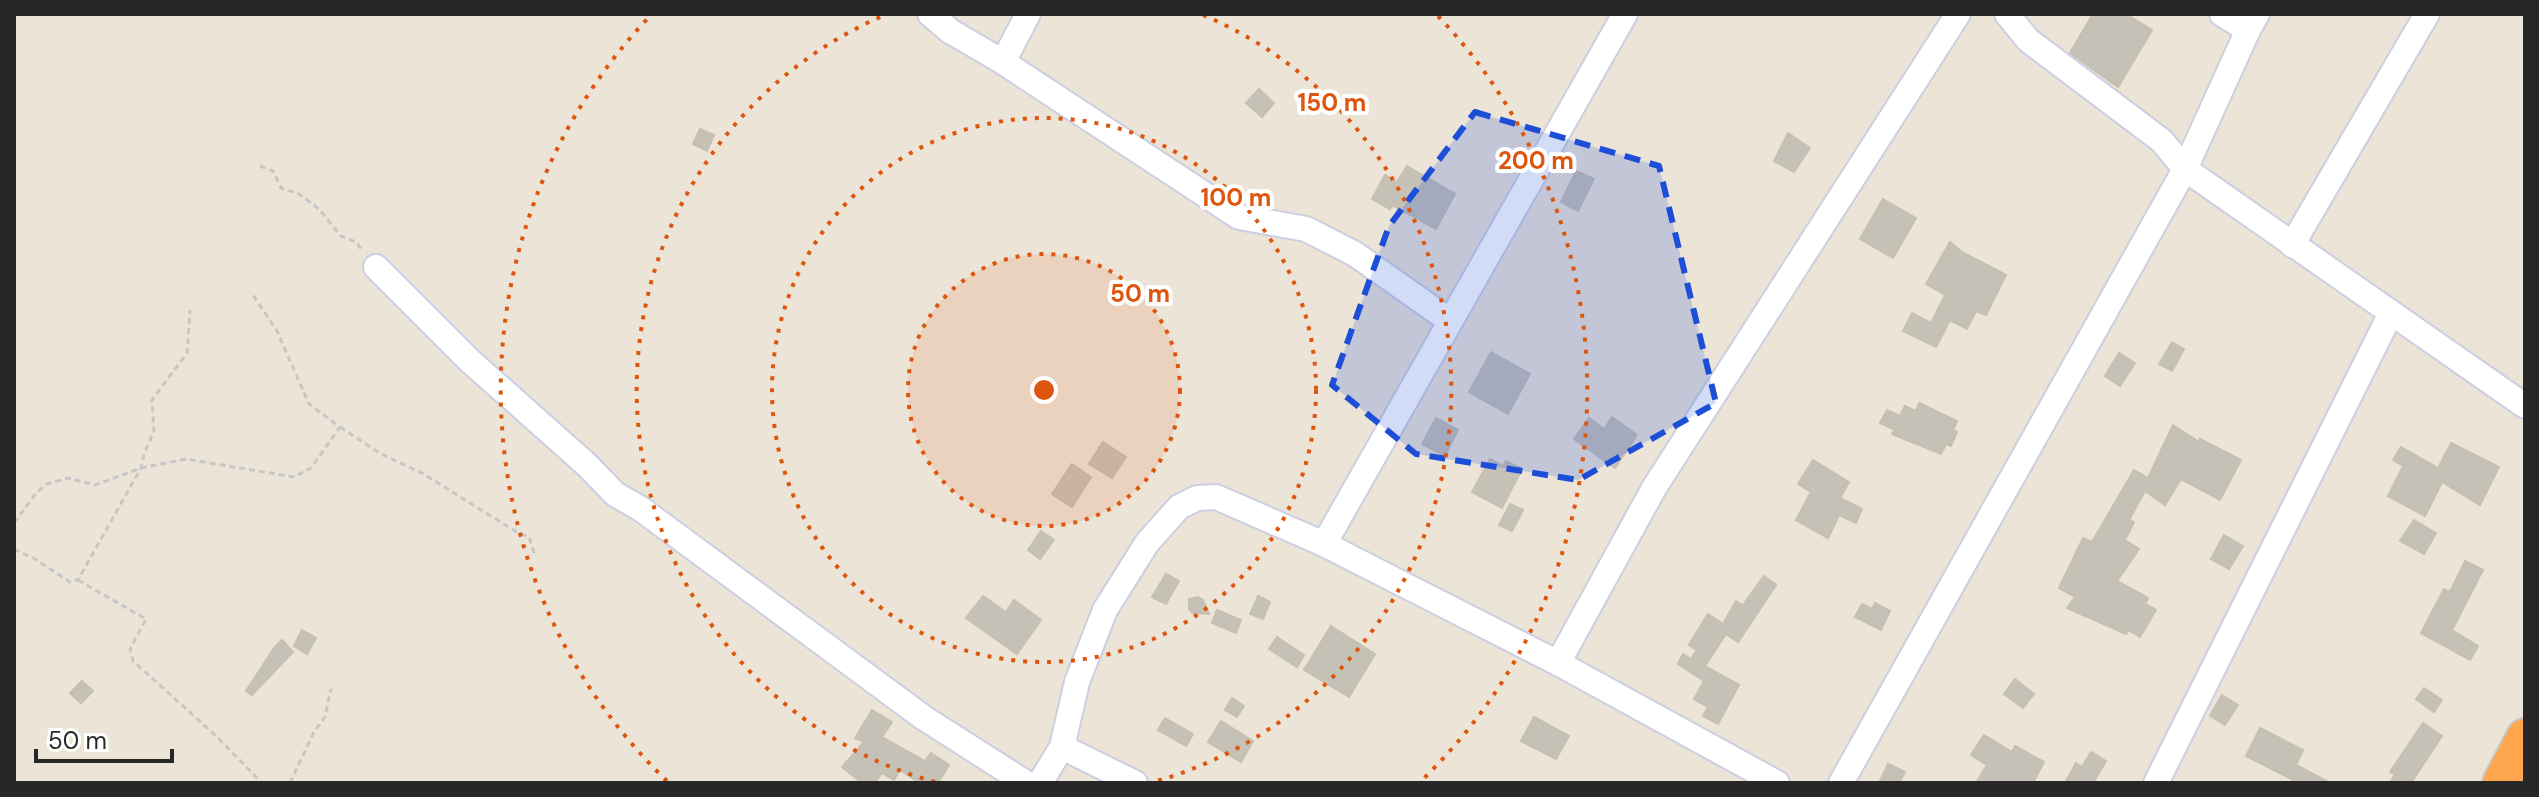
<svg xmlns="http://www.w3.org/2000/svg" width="2539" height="797" viewBox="0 0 2539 797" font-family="'DM Sans',sans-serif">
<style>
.building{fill:#c6c1b7;stroke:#c6c0b1;stroke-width:2}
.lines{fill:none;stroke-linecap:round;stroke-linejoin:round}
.minor-casing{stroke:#cccfe2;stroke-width:28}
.highway-casing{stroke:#c7c7c7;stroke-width:40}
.path{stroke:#c7c7c7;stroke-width:3;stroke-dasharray:6 4;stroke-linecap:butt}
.minor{stroke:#fff;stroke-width:24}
.highway{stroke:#ffa74e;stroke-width:36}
.marked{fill:#1d4ed8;fill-opacity:0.2;stroke:#1d4ed8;stroke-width:6;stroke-dasharray:16 10;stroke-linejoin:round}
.ring{fill:none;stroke:#de560d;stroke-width:4;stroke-dasharray:4 8}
.centre{fill:#de560d;stroke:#fff;stroke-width:4}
.ring-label{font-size:24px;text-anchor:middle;font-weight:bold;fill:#de560d;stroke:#fff;stroke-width:8;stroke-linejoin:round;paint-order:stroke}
</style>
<rect width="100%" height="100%" fill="#ece4d7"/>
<!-- building -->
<g class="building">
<polygon points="2093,14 2126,14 2152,30 2118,87 2070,53"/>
<polygon points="1259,89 1274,103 1262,117 1246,103"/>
<polygon points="700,129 714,135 707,151 693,144"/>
<polygon points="1788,133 1810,148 1794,172 1774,161"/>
<polygon points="1407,166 1455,194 1436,229 1392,205 1390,209 1372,199 1385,175 1397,182"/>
<polygon points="1576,171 1594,179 1578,211 1561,202"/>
<polygon points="1883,199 1916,218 1893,258 1860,239"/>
<polygon points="1950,242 1962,252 2006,275 1986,315 1976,311 1967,329 1950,320 1936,347 1903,331 1912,313 1931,323 1945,295 1926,284"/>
<polygon points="2172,342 2184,349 2172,371 2159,364"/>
<polygon points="1491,352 1530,374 1508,414 1469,392"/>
<polygon points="2119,353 2135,363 2120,386 2105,376"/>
<polygon points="1919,403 1957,421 1953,430 1957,432 1951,446 1946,444 1941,454 1892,434 1895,430 1880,423 1887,410 1900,416 1905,406 1916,411"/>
<polygon points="1612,417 1637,435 1615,468 1574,439 1589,418 1604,429"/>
<polygon points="1436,418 1458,430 1445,456 1422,444"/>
<polygon points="2173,425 2199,442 2200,439 2241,460 2220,500 2181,479 2165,505 2145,491 2129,520 2134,522 2125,540 2139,549 2117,581 2148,598 2145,604 2156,610 2140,637 2128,630 2126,634 2067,608 2075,597 2059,588 2083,538 2092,542 2134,470 2148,478"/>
<polygon points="1103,442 1126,457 1112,478 1089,464"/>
<polygon points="2451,443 2499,467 2480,505 2442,482 2425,516 2388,496 2403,466 2393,460 2401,447 2438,468"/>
<polygon points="1490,459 1503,466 1506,461 1522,469 1502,508 1472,492"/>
<polygon points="1813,460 1849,482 1840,498 1862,509 1856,523 1839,515 1828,538 1796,520 1811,492 1798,484"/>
<polygon points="1072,464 1091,477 1072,507 1052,494"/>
<polygon points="1510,504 1523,510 1512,531 1499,525"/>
<polygon points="2414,520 2436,533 2424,554 2400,541"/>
<polygon points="1041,531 1054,540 1040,559 1028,550"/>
<polygon points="2224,535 2243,546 2229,569 2211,559"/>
<polygon points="2465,561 2483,570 2452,630 2478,646 2470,660 2421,633 2444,589 2450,592"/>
<polygon points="1166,574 1179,581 1166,604 1152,597"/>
<polygon points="1764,576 1776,585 1738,642 1726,634 1705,666 1739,685 1718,724 1703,716 1708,707 1694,699 1704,681 1678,664 1683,654 1691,659 1697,650 1689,645 1708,614 1723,624 1736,601 1743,605"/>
<polygon points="983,596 1006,612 1014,600 1041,620 1017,654 966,618"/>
<polygon points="1258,596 1270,602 1263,619 1250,614"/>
<polygon points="1198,597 1203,600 1209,614 1193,613 1189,609 1189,599"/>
<polygon points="1875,603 1890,611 1881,630 1855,617 1862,604 1872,609"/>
<polygon points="1217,610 1241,620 1236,633 1212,623"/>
<polygon points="1331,626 1375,654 1349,697 1304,670"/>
<polygon points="302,630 316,638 307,654 294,646"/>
<polygon points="1277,637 1304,655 1297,667 1269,649"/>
<polygon points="282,640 293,652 252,695 246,691 274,648"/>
<polygon points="2015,679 2034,694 2023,708 2004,694"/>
<polygon points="82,681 93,691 81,703 70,693"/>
<polygon points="2424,688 2442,700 2434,712 2416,699"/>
<polygon points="2222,695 2238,705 2225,725 2210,716"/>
<polygon points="1232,698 1244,706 1237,717 1225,710"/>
<polygon points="872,710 892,722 882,737 925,761 931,753 949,765 938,783 920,783 900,770 894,780 882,773 874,783 862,783 842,767 864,742 855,738"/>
<polygon points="1534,717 1569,736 1556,759 1521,741"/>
<polygon points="1165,718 1193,734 1186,746 1158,730"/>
<polygon points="1221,721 1253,741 1241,762 1208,742"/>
<polygon points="2423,723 2442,736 2411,783 2390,783 2395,774 2390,772"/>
<polygon points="2260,728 2303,750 2296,765 2330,783 2299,783 2246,756"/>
<polygon points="1984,735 2012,752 2015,746 2044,762 2033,783 1976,783 1987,765 1971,755"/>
<polygon points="2091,752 2106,761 2093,783 2065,783 2076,763 2082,767"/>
<polygon points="1888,764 1905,772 1899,783 1879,783"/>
</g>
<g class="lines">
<defs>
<g id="minor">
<polyline points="930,14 950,31 1003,62 1239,217 1306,229 1355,254 1450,321"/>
<polyline points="2007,14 2028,40 2162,141 2185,169 2525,406"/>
<polyline points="2222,14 2248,30"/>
<polyline points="1003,62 1028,14"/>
<polyline points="2292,245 2427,14"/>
<polyline points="376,267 470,361 587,465 615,494 641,509 924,718 1026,783"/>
<polyline points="1324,544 1558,663 1777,783"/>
<polyline points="1558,663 1654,488 1958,14"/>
<polyline points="1062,747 1135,783"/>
<polyline points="1040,783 1062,747 1077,682 1105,610 1147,543 1179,507 1197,498 1216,497 1324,544 1625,14"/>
<polyline points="1841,783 2185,169 2248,30 2257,14"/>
<polyline points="2156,783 2391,313"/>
</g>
<polyline id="highway" points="2501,783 2525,737"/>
</defs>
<!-- minor casing -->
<use href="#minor" class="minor-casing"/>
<!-- highway casing -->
<use href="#highway" class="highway-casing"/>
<!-- path -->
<g class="path">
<polyline points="260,166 273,171 281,188 299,194 319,209 341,236 356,242 363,251"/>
<polyline points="340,427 381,454 422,473 515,531 529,537 535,556"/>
<polyline points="14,523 36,493 47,484 68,478 95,485 141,468 186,459 294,477 311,468 340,427 309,404 277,331 251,292"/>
<polyline points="14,549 35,559 70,582 78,580 141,468 144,454 154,431 152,400 187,353 190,310"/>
<polyline points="78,580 146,619 130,649 133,661 215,735 262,783"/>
<polyline points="290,783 314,732 325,717 331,689"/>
</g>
<!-- minor -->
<use href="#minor" class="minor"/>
<!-- highway -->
<use href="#highway" class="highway"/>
</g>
<!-- marked area -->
<path class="marked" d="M1475 112 1659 166 1716 403 1578 480 1416 454 1332 385 1389 226Z"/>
<!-- distance rings -->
<circle cx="1044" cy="390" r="136" fill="#de560d" fill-opacity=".12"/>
<g class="ring">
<circle cx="1044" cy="390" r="136"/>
<circle cx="1044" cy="390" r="272"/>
<path d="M935 782A407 407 0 0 1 885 15M1203 15A407 407 0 0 1 1153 782"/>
<path d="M667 781A543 543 0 0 1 650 16M1438 16A543 543 0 0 1 1421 781"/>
</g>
<circle cx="1044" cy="390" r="12" class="centre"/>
<g class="ring-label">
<text x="1332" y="111">150 m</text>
<text x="1536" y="169">200 m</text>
<text x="1236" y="206">100 m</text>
<text x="1140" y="302">50 m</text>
</g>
<!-- border -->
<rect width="2539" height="797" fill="none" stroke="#272727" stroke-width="32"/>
<!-- scale -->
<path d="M36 749v12h136v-12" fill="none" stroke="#272727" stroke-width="4"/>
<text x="48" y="749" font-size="24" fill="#272727" stroke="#ffffff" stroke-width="6" paint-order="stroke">50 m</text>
</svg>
